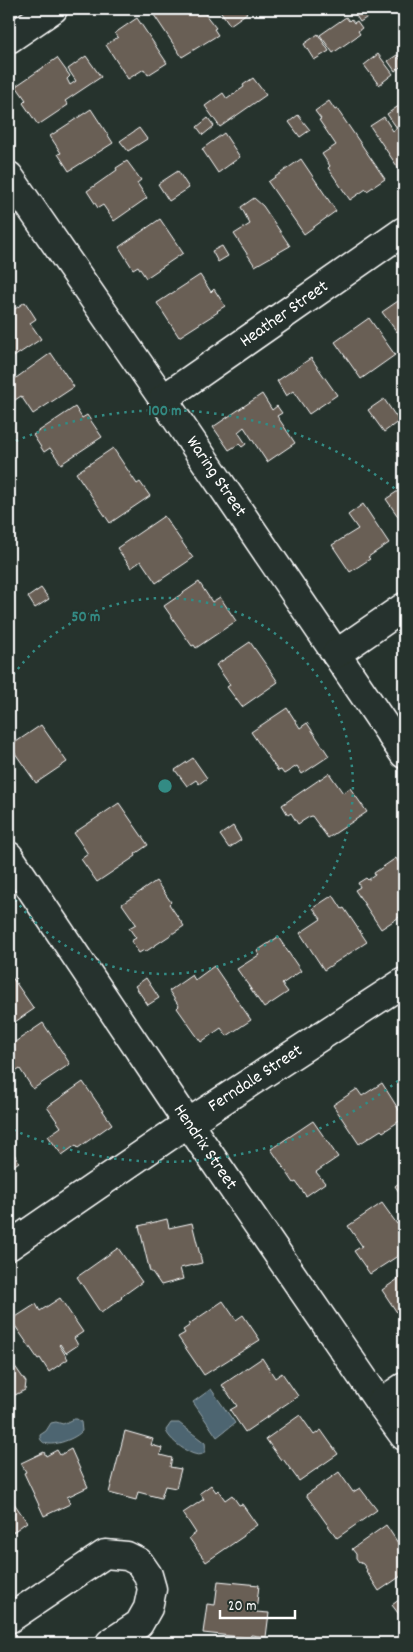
<svg xmlns="http://www.w3.org/2000/svg" width="413" height="1652" viewBox="0 0 413 1652" font-family="Dekko,sans-serif">
<style>
.water{fill:#4d6571;stroke:#94a3aa}
.building{fill:#695e54;stroke:#fff}
.lines{fill:none;stroke-linecap:round;stroke-linejoin:round}
.minor-casing{stroke:#fff;stroke-width:31}
.minor{stroke:#26332d;stroke-width:28}
.ring{fill:none;stroke:#338b84;stroke-width:2.5;stroke-dasharray:2.5 5}
.labels{text-anchor:middle;dominant-baseline:central;stroke-width:4;stroke-linejoin:round;paint-order:stroke}
.street-label{font-size:18px;fill:#fff;stroke:#26332d}
.centre{fill:#338b84;stroke:#26332d;stroke-width:2.5}
.ring-label{font-size:15px;text-anchor:middle;font-weight:bold;fill:#338b84;stroke:#26332d;stroke-width:4;stroke-linejoin:round;paint-order:stroke}
</style>
<rect width="100%" height="100%" fill="#26332d"/>
<filter id="ink" filterUnits="userSpaceOnUse"><feTurbulence type="fractalNoise" baseFrequency=".02" numOctaves="2"/><feDisplacementMap in="SourceGraphic" scale="10" xChannelSelector="R" yChannelSelector="G"/><feConvolveMatrix kernelMatrix="1 2 1 2 8 2 1 2 1" color-interpolation-filters="sRGB"/></filter>
<g filter="url(#ink)">
<!-- water -->
<g class="water">
<polygon points="211,1389 235,1423 217,1437 193,1402"/>
<path d="M73 1419H77L81 1422 82 1431C75 1440 39 1453 40 1435L46 1431 51 1423 56 1422 63 1424Z"/>
<path d="M171 1423H179L205 1443C210 1471 168 1442 166 1430Z"/>
</g>
<!-- building -->
<g class="building">
<polygon points="150,9 201,9 216,28 214,29 218,35 182,57"/>
<polygon points="219,9 244,9 247,13 230,25"/>
<polygon points="363,9 369,9 372,14 360,22 355,14"/>
<polygon points="346,17 349,21 351,19 354,23 357,21 362,28 358,31 360,34 333,53 320,35"/>
<polygon points="137,18 167,63 148,75 144,69 128,79 106,45 118,37 115,33"/>
<polygon points="318,34 329,51 314,60 304,44"/>
<polygon points="378,54 393,74 379,85 364,65"/>
<polygon points="397,55 404,64 395,71 388,61"/>
<polygon points="86,56 101,77 65,101 68,105 38,125 23,103 26,100 16,86 57,58 70,76 67,79 70,85 76,81 68,69"/>
<polygon points="253,78 266,95 220,127 205,106 223,93 227,99 244,87 243,85"/>
<polygon points="329,101 335,110 337,109 385,179 367,191 366,189 350,200 328,168 330,166 322,154 336,145 319,120 321,119 315,111"/>
<polygon points="403,103 404,105 404,170 401,172 370,126 384,117 393,131 397,128 387,114"/>
<polygon points="91,109 113,143 69,171 58,154 61,153 50,136"/>
<polygon points="298,115 310,130 300,137 289,122"/>
<polygon points="208,118 214,126 203,135 197,127"/>
<polygon points="139,128 147,139 128,151 120,141"/>
<polygon points="224,133 240,157 218,173 202,149"/>
<polygon points="301,159 336,211 304,234 268,182"/>
<polygon points="127,161 141,180 137,183 147,198 114,221 103,205 98,208 87,191 117,170 116,168"/>
<polygon points="178,171 189,188 169,201 158,184"/>
<polygon points="254,198 263,206 290,246 255,266 234,234 250,224 241,207"/>
<polygon points="160,219 183,253 146,278 138,266 133,269 119,247"/>
<polygon points="222,246 228,256 218,262 212,251"/>
<polygon points="200,275 211,292 214,289 225,306 217,311 218,312 179,337 157,303"/>
<polygon points="404,297 404,330 403,328 397,332 382,312"/>
<polygon points="25,302 36,319 30,323 41,339 9,360 9,313"/>
<polygon points="369,318 395,355 361,379 335,342"/>
<polygon points="51,353 74,387 33,414 21,396 9,404 9,383"/>
<polygon points="311,358 337,395 309,414 293,391 286,396 277,381"/>
<polygon points="262,394 272,410 277,406 282,413 277,416 295,443 267,462 244,427 238,432 246,444 242,447 239,444 229,450 213,427"/>
<polygon points="384,399 399,421 384,432 368,410"/>
<polygon points="75,407 82,418 87,415 102,437 61,464 50,448 44,452 33,435"/>
<polygon points="113,448 137,484 140,482 150,496 110,523 76,473"/>
<polygon points="404,487 404,525 386,499"/>
<polygon points="363,504 389,543 368,557 370,559 350,572 332,545 358,529 348,515"/>
<polygon points="164,516 193,558 156,583 141,561 131,568 117,548"/>
<polygon points="199,582 212,602 220,597 236,621 196,648 194,645 192,646 164,606"/>
<polygon points="41,588 49,599 35,608 28,597"/>
<polygon points="250,642 278,682 242,707 227,687 230,685 216,665"/>
<polygon points="287,708 300,728 307,723 329,756 302,774 297,766 284,774 281,770 278,771 251,732"/>
<polygon points="41,725 67,762 36,783 10,746"/>
<polygon points="193,758 207,778 199,784 196,780 187,786 175,770"/>
<polygon points="329,773 343,793 350,788 367,812 328,838 312,816 309,817 298,824 291,813 288,815 282,805"/>
<polygon points="119,803 148,845 135,854 136,856 97,882 81,859 88,854 74,833"/>
<polygon points="233,826 241,840 229,848 220,835"/>
<polygon points="396,858 404,871 404,901 400,904 404,914 381,929 355,890 360,887 358,883 366,878 368,880 375,875 374,873"/>
<polygon points="156,881 171,902 169,904 184,926 145,952 144,950 139,953 131,941 136,938 129,928 136,924 122,904"/>
<polygon points="333,895 342,909 344,908 367,942 324,970 300,933 321,919 313,908"/>
<polygon points="278,937 301,971 282,984 288,992 264,1008 237,969 259,955 257,951"/>
<polygon points="214,966 251,1020 227,1036 221,1028 201,1042 177,1008 179,1006 169,991 192,975 195,980"/>
<polygon points="9,973 34,1009 9,1026"/>
<polygon points="146,978 159,998 148,1005 135,986"/>
<polygon points="43,1023 70,1064 33,1089 20,1069 9,1076 9,1046"/>
<polygon points="404,1058 404,1072 398,1063"/>
<polygon points="83,1082 112,1124 78,1148 76,1145 62,1155 48,1136 61,1127 47,1107"/>
<polygon points="382,1083 404,1118 383,1132 381,1130 359,1144 333,1105 357,1089 362,1096"/>
<polygon points="313,1121 338,1157 316,1172 325,1183 306,1196 296,1182 294,1183 271,1149"/>
<polygon points="9,1146 19,1162 9,1169"/>
<polygon points="404,1179 404,1196 403,1198 395,1186"/>
<polygon points="382,1203 397,1224 404,1219 404,1252 370,1274 354,1251 362,1246 348,1226"/>
<polygon points="167,1219 169,1228 192,1223 202,1263 180,1268 183,1279 161,1285 152,1272 150,1272 139,1226"/>
<polygon points="118,1248 142,1282 121,1297 122,1298 101,1313 77,1277"/>
<polygon points="404,1275 404,1323 382,1290"/>
<polygon points="60,1298 83,1332 74,1338 78,1345 66,1353 60,1344 59,1345 68,1359 49,1372 40,1358 38,1359 11,1320 36,1304 40,1311"/>
<polygon points="223,1301 236,1320 243,1315 260,1340 204,1375 178,1337 185,1333 183,1330 189,1326 189,1324"/>
<polygon points="9,1358 26,1382 25,1390 9,1398"/>
<polygon points="262,1358 275,1378 282,1373 298,1396 245,1432 230,1410 237,1406 222,1385"/>
<polygon points="300,1415 314,1435 321,1430 338,1454 299,1481 283,1459 281,1460 266,1439"/>
<polygon points="125,1431 153,1439 151,1445 162,1448 160,1455 172,1458 170,1467 181,1469 176,1488 165,1486 161,1498 138,1492 136,1500 109,1493"/>
<polygon points="71,1449 88,1487 67,1497 70,1504 44,1516 24,1473 26,1472 21,1463 44,1452 46,1456 57,1450 60,1455"/>
<polygon points="339,1472 353,1492 360,1488 377,1510 337,1538 306,1495"/>
<polygon points="211,1485 216,1492 218,1490 225,1500 232,1495 239,1505 242,1504 257,1525 244,1534 244,1536 206,1562 189,1538 196,1533 183,1513 204,1499 200,1493"/>
<polygon points="9,1496 27,1522 9,1535"/>
<polygon points="386,1525 404,1552 404,1574 379,1591 366,1571 367,1570 363,1564 359,1562 356,1558 356,1554 352,1549"/>
<polygon points="218,1581 259,1585 256,1612 269,1613 266,1637 251,1635 250,1638 203,1633 207,1604 215,1605"/>
<polygon points="404,1596 404,1621 392,1605"/>
</g>
<g class="lines">
<defs>
<g id="minor">
<polyline points="9,39 53,9"/>
<path id="s1" d="M9 176 163 399 404 754"/>
<path id="s2" d="M163 399 404 231"/>
<polyline points="336,654 404,607"/>
<path id="s3" d="M9 856 188 1123 380 1403 404 1436"/>
<path id="s4" d="M9 1246 188 1123 404 982"/>
<polyline points="380,1403 404,1387"/>
<polyline points="9,1619 105,1554 127,1556 139,1562 148,1575 152,1589 148,1608 139,1624 110,1643"/>
</g>
</defs>
<!-- minor casing -->
<use href="#minor" class="minor-casing"/>
<!-- minor -->
<use href="#minor" class="minor"/>
</g>
</g>
<!-- distance rings -->
<g class="ring">
<path d="M9 681A188 188 0 1 1 9 891"/>
<path d="M404 1076A376 376 0 0 1 9 1128M9 444A376 376 0 0 1 404 496"/>
</g>
<g class="labels">
<!-- street labels -->
<g class="street-label">
<text stroke="none"><textPath href="#s2" startOffset="148">Heather Street</textPath></text>
<text stroke="none"><textPath href="#s1" startOffset="365">Waring Street</textPath></text>
<text stroke="none"><textPath href="#s4" startOffset="298">Ferndale Street</textPath></text>
<text stroke="none"><textPath href="#s3" startOffset="351">Hendrix Street</textPath></text>
</g>
</g>
<circle cx="165" cy="786" r="8" class="centre"/>
<g class="ring-label">
<text x="165" y="415">100 m</text>
<text x="86" y="621">50 m</text>
</g>
<!-- margin -->
<rect width="413" height="1652" fill="none" stroke="#26332d" stroke-width="30"/>
<rect x="15" y="15" width="383" height="1622" fill="none" stroke="#fff" stroke-width="2" filter="url(#ink)"/>
<!-- scale -->
<path d="M220 1610v8h75v-8" fill="none" stroke="#ffffff" stroke-width="2.5"/>
<text x="228" y="1610" font-size="15" fill="#ffffff" stroke="#26332d" stroke-width="4" paint-order="stroke">20 m</text>
</svg>
